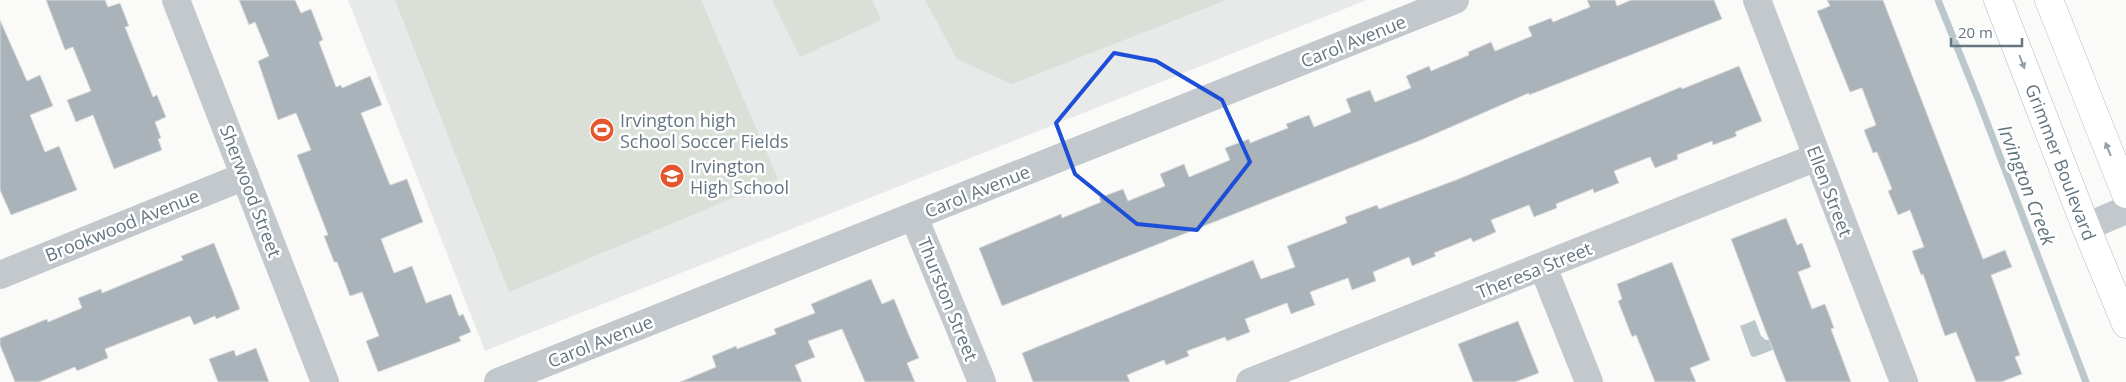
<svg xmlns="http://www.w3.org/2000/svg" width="2126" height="382" viewBox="0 0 2126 382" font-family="'Open Sans',sans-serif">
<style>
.built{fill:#e8e9e9}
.green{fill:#dadfd7}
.water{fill:#bbc7cb}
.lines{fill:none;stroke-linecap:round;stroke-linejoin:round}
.stream{stroke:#bbc7cb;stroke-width:7}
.building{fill:#aab3b9;stroke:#dcdcda}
.major-casing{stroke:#b5babe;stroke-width:29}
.minor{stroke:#c3c8cc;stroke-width:28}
.major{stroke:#fff;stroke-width:28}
.oneway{fill:#939fa8}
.marked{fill:none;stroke:#1d4ed8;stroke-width:4;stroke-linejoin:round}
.labels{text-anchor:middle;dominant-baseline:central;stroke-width:5;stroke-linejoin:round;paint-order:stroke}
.street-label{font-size:18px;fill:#657683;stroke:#fff}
.poi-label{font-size:18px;fill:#657683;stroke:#fff;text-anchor:start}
.water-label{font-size:19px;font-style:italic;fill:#60757c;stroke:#fff}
</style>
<rect width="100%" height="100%" fill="#fafaf8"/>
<!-- built -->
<polygon class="built" points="348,0 1367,0 485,351"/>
<!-- green -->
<g class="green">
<polygon points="395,0 701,0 778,179 509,292"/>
<polygon points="772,0 872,0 881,20 800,57"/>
<polygon points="925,0 1226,0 1012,84 957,59"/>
</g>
<!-- water -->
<polygon class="water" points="1755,320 1761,336 1766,340 1771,340 1775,349 1754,357 1751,356 1740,326"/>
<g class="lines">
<!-- stream -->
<polyline class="stream" points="1938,0 1978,99 2086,382"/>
</g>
<!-- building -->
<g class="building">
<polygon points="46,0 105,0 108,7 120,3 129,26 125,27 153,97 157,95 166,117 155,122 161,138 158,139 162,150 114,169 93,115 76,122 67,100 91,91 73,47 65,50"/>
<polygon points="239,0 295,0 301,13 311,9 323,40 319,42 336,87 341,85 342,88 370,76 382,105 361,113 390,185 407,179 423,222 381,239 394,273 412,266 426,303 451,294 459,316 463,314 471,332 459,337 461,341 378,372 366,341 379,336 362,292 350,296 337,262 334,262 324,236 328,235 297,155 311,150 296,113 278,120 258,61 269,56 255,22 249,25"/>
<polygon points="1587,0 1615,0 1617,6 1631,0 1714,0 1722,19 1529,95 1529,93 1421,140 1002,306 979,248 1061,214 1062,218 1101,202 1099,198 1123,189 1128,201 1165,186 1160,174 1184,164 1189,177 1230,160 1225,148 1249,139 1250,143 1288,128 1286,124 1309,115 1314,127 1351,112 1346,99 1370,90 1375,102 1411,88 1406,76 1429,66 1431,71 1469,55 1468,52 1491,42 1495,51 1532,36 1528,27 1551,18 1553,22 1590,7"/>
<polygon points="1827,0 1883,0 1983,259 2005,250 2012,267 1991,275 2020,355 2015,357 2022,374 2001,382 1976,382 1956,332 1945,336 1923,274 1921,275 1912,251 1924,247 1910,210 1898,215 1888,191 1892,189 1877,152 1873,153 1864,130 1876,125 1862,88 1850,92 1817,11 1830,6"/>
<polygon points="0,20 27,81 40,75 53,106 30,115 45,152 59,146 77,190 11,215 0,190"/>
<polygon points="1739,66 1762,121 1735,132 1737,136 1713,145 1712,141 1677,155 1678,159 1655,168 1650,157 1614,171 1619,183 1594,193 1593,189 1556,204 1557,208 1534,217 1529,205 1491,220 1496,232 1473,242 1471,238 1434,253 1436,256 1412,266 1409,257 1373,272 1376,281 1352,290 1348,278 1310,292 1315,305 1291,314 1287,303 1245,319 1250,332 1227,341 1225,337 1187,351 1189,356 1166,365 1164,360 1127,375 1130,382 1033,382 1022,353 1253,260 1261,279 1295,267 1287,246 1347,223 1345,217 1377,205 1379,209 1456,180 1681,87 1682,89"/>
<polygon points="1786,218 1797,245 1802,243 1811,267 1798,272 1812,309 1825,304 1834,328 1831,329 1851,382 1786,382 1766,332 1731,239"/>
<polygon points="214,243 240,309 216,319 215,316 194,325 190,316 105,349 108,358 77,371 75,367 39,382 15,382 0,345 0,338 47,319 48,322 82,308 78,298 101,289 102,293 183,260 181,256"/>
<polygon points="1672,262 1710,360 1690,368 1696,382 1655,382 1636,335 1632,337 1618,301 1622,299 1617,284"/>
<polygon points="871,279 882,304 894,299 908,333 919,358 907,363 915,382 865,382 842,329 808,341 815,357 795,365 802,382 680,382 716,367 712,356 736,346 737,349 776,334 774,329 815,313 811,304"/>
<polygon points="1518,321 1539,373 1515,382 1473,382 1458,344"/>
<polygon points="256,348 269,382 218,382 209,359 234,350 236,356"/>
</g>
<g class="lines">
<defs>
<g id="major">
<polyline points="1998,0 2086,227 2126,324"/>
<polyline points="2049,0 2126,194"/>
</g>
</defs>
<!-- major casing -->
<use href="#major" class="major-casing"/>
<!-- minor -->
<g class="minor">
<polyline points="176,0 325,382"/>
<polyline points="1757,0 1904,382"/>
<polyline points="914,217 982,382"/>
<polyline points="2086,227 2126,210"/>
<polyline points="1543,267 1589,382"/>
<polyline points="0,275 245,176"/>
<polyline points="498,382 1455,0"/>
<polyline points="1250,382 1817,157"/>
</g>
<!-- major -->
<use href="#major" class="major"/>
</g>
<!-- one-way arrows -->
<defs><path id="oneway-solid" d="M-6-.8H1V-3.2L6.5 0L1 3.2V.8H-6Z" transform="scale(1.25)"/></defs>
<g class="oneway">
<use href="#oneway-solid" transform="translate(2022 62) rotate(69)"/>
<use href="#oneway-solid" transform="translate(2108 149) rotate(-112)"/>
</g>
<!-- marked area -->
<path class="marked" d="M1114 53 1156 61 1222 100 1250 162 1197 230 1137 224 1075 174 1056 123Z"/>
<!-- icons -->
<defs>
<symbol id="stadium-disc" viewBox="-11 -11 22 22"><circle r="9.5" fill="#e4572e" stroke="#fff"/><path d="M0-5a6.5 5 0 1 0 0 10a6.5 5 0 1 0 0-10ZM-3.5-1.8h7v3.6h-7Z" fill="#fff"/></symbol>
<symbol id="school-disc" viewBox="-11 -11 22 22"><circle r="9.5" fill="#e4572e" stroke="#fff"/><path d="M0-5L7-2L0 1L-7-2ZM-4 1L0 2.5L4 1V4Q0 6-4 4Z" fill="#fff"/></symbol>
</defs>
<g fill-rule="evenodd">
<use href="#stadium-disc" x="588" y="116" width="28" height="28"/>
<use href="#school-disc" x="658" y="162" width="28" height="28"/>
</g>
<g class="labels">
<!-- street labels -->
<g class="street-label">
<text transform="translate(1353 41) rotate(-22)">Carol Avenue</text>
<text transform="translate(2061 162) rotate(69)">Grimmer Boulevard</text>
<text transform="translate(251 191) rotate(69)">Sherwood Street</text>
<text transform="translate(977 191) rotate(-22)">Carol Avenue</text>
<text transform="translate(1830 191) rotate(69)">Ellen Street</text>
<text transform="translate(122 225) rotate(-22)">Brookwood Avenue</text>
<text transform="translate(1534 270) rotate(-22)">Theresa Street</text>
<text transform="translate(948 299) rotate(68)">Thurston Street</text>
<text transform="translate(600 341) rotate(-22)">Carol Avenue</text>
</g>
<!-- poi labels -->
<g class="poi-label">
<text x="620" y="120">Irvington high<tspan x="620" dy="21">School Soccer Fields</tspan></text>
<text x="690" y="166">Irvington<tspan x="690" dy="21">High School</tspan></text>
</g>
<!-- water labels -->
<g class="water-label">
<text transform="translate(2027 185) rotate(69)">Irvington Creek</text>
</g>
</g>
<!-- scale -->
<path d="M1951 38v8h71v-8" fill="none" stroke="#657683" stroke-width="2.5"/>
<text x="1958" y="38" font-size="15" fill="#657683" stroke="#ffffff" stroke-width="4" paint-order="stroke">20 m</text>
</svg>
